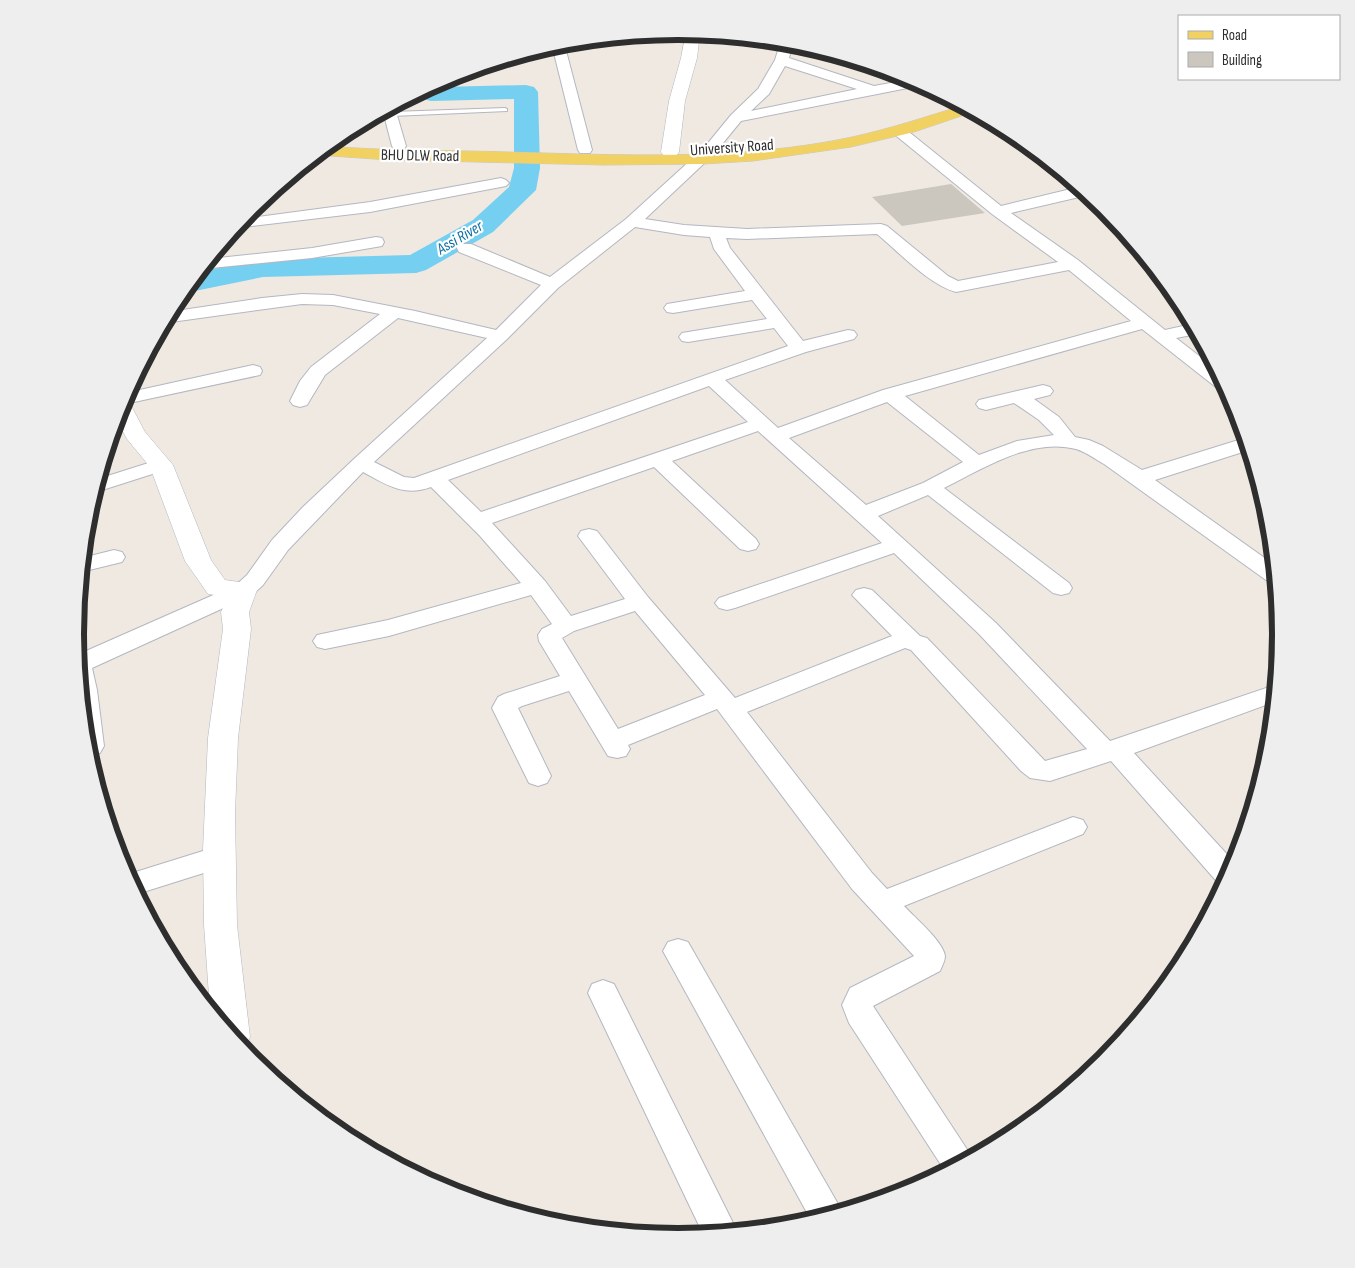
<svg xmlns="http://www.w3.org/2000/svg" width="1355" height="1268" viewBox="0 0 1355 1268" font-family="'Sofia Sans Condensed',sans-serif">
<style>
.lines{fill:none;stroke-linecap:round;stroke-linejoin:round}
.river{fill:#75cff0;fill-rule:evenodd}
.building{fill:#cbc7bf}
.lane-casing{stroke:#b4b7c1;stroke-width:2}
.street-casing{stroke:#b4b7c1;stroke-width:2}
.secondary-casing{stroke:#b4b7c1;stroke-width:1}
.primary-casing{stroke:#c9c9c9;stroke-width:1}
.lane{fill:#fff;fill-rule:evenodd}
.street{fill:#fff;fill-rule:evenodd}
.secondary{fill:#fff;fill-rule:evenodd}
.primary{fill:#f2d163;fill-rule:evenodd}
.labels{text-anchor:middle;dominant-baseline:central;stroke-width:4.5;stroke-linejoin:round;paint-order:stroke}
.far-street-label{font-size:16px;fill:#2e2e2e;stroke:#fff}
.far-water-label{font-size:16px;font-style:italic;fill:#0d6fa3;stroke:#fff}
.rim{fill:none;stroke:#2e2e2e;stroke-width:6}
</style>
<rect width="100%" height="100%" fill="#efe9e1"/>
<g class="lines">
<!-- river -->
<polygon class="river" points="437,83 440,87 526,85 534,87 538,92 540,168 536,190 493,232 426,270 416,273 263,277 190,292 183,290 198,272 263,259 410,255 473,220 509,187 514,168 514,99 431,101 423,99 418,92"/>
</g>
<!-- building -->
<polygon class="building" points="951,184 985,213 902,226 872,197"/>
<g class="lines">
<defs>
<polygon id="lane" points="505,108 507,109 507,111 392,116 389,114 392,112"/>
<g id="street">
<path d="M781 41 793 43 789 58 874 86 912 79 923 85 741 121 714 154 645 219 684 225 747 229 881 224 887 226 948 276 958 281 1058 262 992 214 894 134 892 131 894 128H904L1001 206 1079 187 1088 195 1011 213 1078 260 1165 330 1192 324 1197 334 1176 338 1216 369 1227 389 1217 388 1142 329 905 396 979 455 1017 441 1054 435 1039 420 1014 403 986 410 979 408 976 404 979 400 1043 385 1050 387 1053 391 1050 395 1034 399 1059 417 1075 437 1089 440 1103 446 1142 470 1245 438 1249 450 1155 480 1273 564 1274 582 1266 580 1104 464C1095 459 1086 452 1076 449 1032 437 982 469 944 488L1069 583 1072 588 1069 593 1061 595 1053 593 928 495 878 516 996 623 1110 741 1275 685 1274 702 1134 753 1235 863 1223 885 1219 884 1111 761 1050 781 1030 778 1021 771 911 650 905 648 747 712 872 873 887 889 1073 817 1083 820 1087 827 1083 834 904 906C914 917 943 941 945 956 945 961 942 966 940 971L873 1006 972 1157 945 1171 849 1023 842 1005 850 988 914 956 852 889 717 709 628 745 630 749 626 756 617 758 608 756 569 691 522 706 518 708 551 776 547 783 538 786 529 783 492 708 498 697 504 694 560 676 539 641 538 635 542 629 552 624 531 595 389 636 325 649 317 647 313 641 317 635 388 620 521 583 480 536 431 487C404 497 387 485 363 472L288 550 263 585 252 595 92 668 97 690 104 746 100 753 91 755 87 754 86 751 77 655 236 585 247 575 272 540 303 507 354 459 487 338 398 318 325 375 307 405 300 407 293 405 290 401 300 381 311 367 380 314 333 305 302 304 164 323 169 312 262 298 302 294 333 295 415 311 496 330 541 285 459 252 457 248 459 244H471L550 277 626 219 704 148 731 115 758 89 775 60ZM785 66 857 89 751 111 769 94ZM635 227 684 235 710 237 714 249 745 291 667 304 664 308 667 312 673 313 752 300 767 319 682 333 679 337 682 341 688 342 774 328 788 346 414 478 404 477 374 462 506 340 558 288ZM877 234C899 252 929 285 956 292L1069 270 1131 321 883 390 778 428 725 380 806 352 854 339 857 335 854 331 848 330 803 341 730 248 726 238 747 239ZM709 386 748 422 481 512 448 480ZM887 402 963 462 923 483 866 505 789 438ZM758 431 882 543 719 598 715 603 719 608 727 610 735 608 894 553 979 634 1087 749 1045 761 927 638 920 636 872 590 864 588 856 590 852 595 892 636 735 698 648 597 597 531 589 529 581 531 578 536 625 599 571 616 545 581 492 523 654 467 740 549 748 551 756 549 759 544 756 539 672 461ZM635 611 705 695 618 729 562 638 574 631Z"/>
<polygon points="560,43 564,43 592,150 590,153 580,153 578,150 552,45"/>
<polygon points="394,105 406,146 404,149 394,149 392,146 383,111"/>
<polygon points="501,178 506,180 509,183 506,186 370,212 235,228 242,219 370,202"/>
<polygon points="376,237 382,238 384,242 382,246 312,258 201,269 209,259 312,248"/>
<polygon points="253,365 260,367 262,371 260,375 120,405 126,393"/>
<polygon points="161,459 168,461 171,465 168,469 93,493 98,479"/>
<polygon points="114,550 122,552 125,557 122,562 81,572 82,558"/>
<polygon points="219,846 229,849 233,857 229,865 137,894 126,875"/>
<polygon points="678,939 688,942 842,1211 811,1220 663,951 668,942"/>
<polygon points="603,980 614,984 737,1231 703,1234 588,993 592,984"/>
</g>
<g id="secondary">
<polygon points="686,32 700,33 697,58 685,101 679,152 676,156 670,157 664,156 661,152 669,101 681,58"/>
<polygon points="123,399 128,400 145,432 173,465 211,560 225,580 253,584 257,590 249,612 251,629 238,738 235,813 237,925 250,1037 245,1048 242,1049 210,1010 204,925 203,850 208,738 223,629 221,612 228,597 208,594 185,561 150,467 127,439 116,419"/>
</g>
<path id="primary" d="M961 106 973 112 914 132 851 147 753 161 703 164 604 165 389 160 316 155 326 146C387 151 447 150 508 152 622 155 740 161 852 137 889 129 925 117 961 106Z"/>
</defs>
<!-- lane casing -->
<use href="#lane" class="lane-casing"/>
<!-- street casing -->
<use href="#street" class="street-casing"/>
<!-- secondary casing -->
<use href="#secondary" class="secondary-casing"/>
<!-- primary casing -->
<use href="#primary" class="primary-casing"/>
<!-- lane -->
<use href="#lane" class="lane"/>
<!-- street -->
<use href="#street" class="street"/>
<!-- secondary -->
<use href="#secondary" class="secondary"/>
<!-- primary -->
<use href="#primary" class="primary"/>
</g>
<g class="labels">
<!-- far-street labels -->
<g class="far-street-label">
<text transform="translate(732 148) rotate(-4)">University Road</text>
<text transform="translate(420 156) rotate(1)">BHU DLW Road</text>
</g>
<!-- far-water labels -->
<g class="far-water-label">
<text transform="translate(460 238) rotate(-31)">Assi River</text>
</g>
</g>
<!-- crop -->
<path d="M0 0H1355V1268H0ZM84 634a594 594 0 1 1 1188 0a594 594 0 1 1-1188 0Z" fill="#eee" fill-rule="evenodd"/>
<path class="rim" d="M84 634a594 594 0 1 1 1188 0a594 594 0 1 1-1188 0Z"/>
<!-- legend -->
<rect x="1178" y="15" width="162" height="65" fill="#ffffff" stroke="#ababab"/>
<rect x="1188" y="31" width="25" height="8" fill="#f2d163" stroke="#ababab"/>
<text x="1222" y="40" font-size="15" fill="#2e2e2e">Road</text>
<rect x="1188" y="52" width="25" height="15" fill="#cbc7bf" stroke="#ababab"/>
<text x="1222" y="65" font-size="15" fill="#2e2e2e">Building</text>
</svg>
